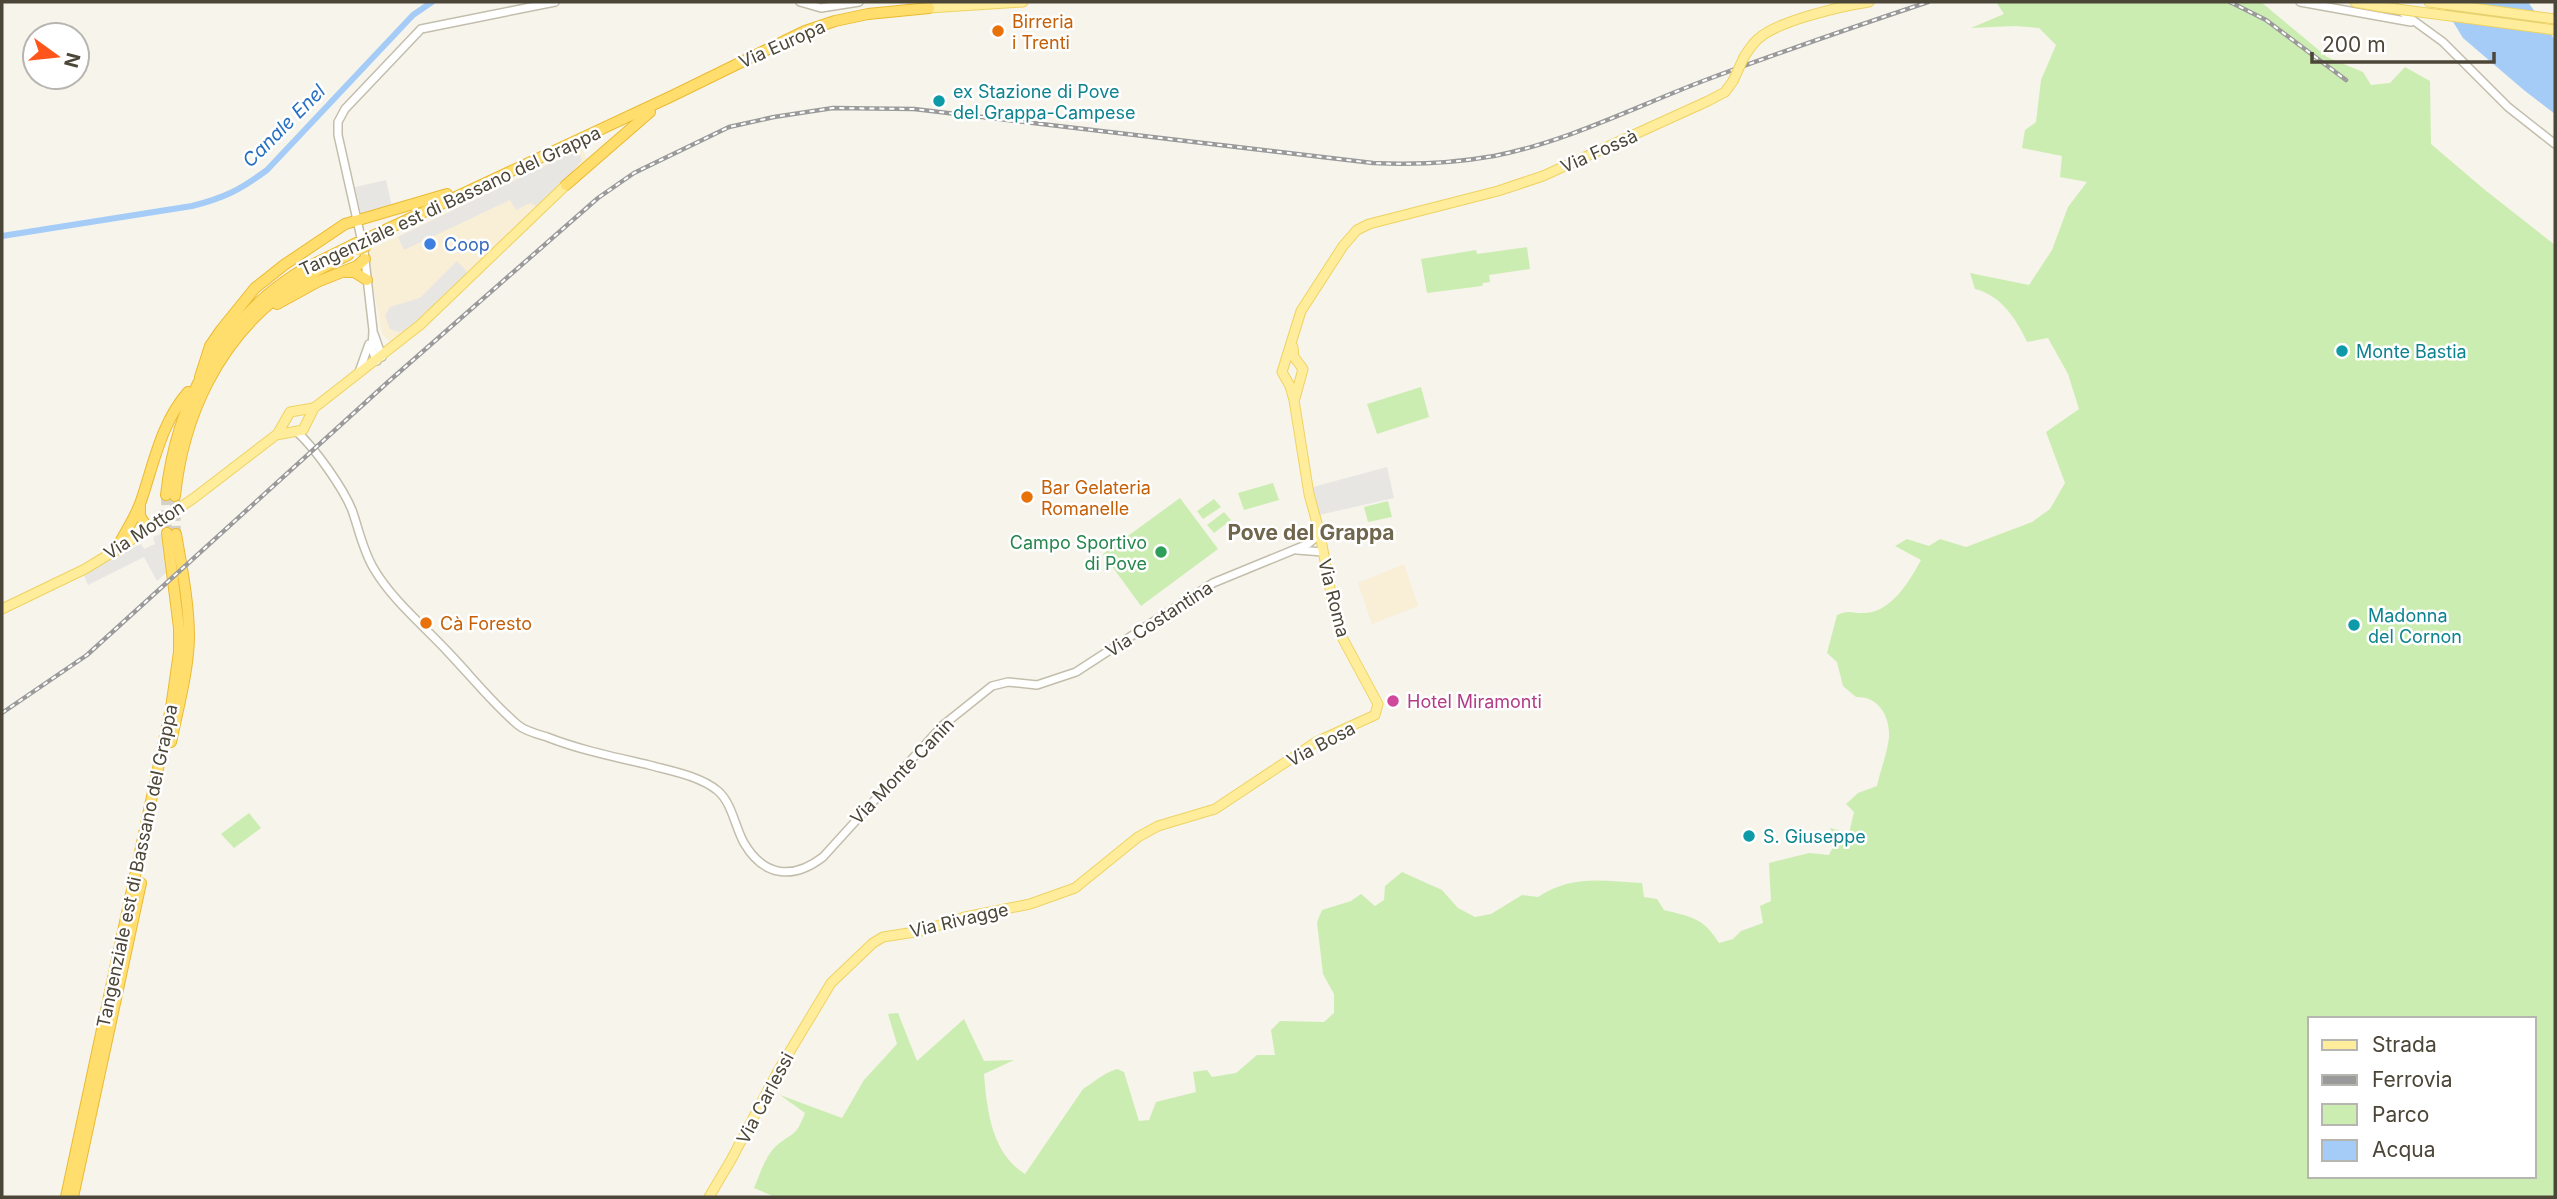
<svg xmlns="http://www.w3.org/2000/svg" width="2557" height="1199" viewBox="0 0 2557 1199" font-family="Inter,sans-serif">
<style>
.commercial{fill:#f9eed6}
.green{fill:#ccedb1;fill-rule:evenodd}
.parking{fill:#e8e6e2}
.water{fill:#a4ccf7}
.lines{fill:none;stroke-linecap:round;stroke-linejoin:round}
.canal{stroke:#a4ccf7;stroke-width:6}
.highway-tunnel{stroke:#d5d1c7;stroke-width:10;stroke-dasharray:10 5;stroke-linecap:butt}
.minor-casing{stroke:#c3beac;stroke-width:10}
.major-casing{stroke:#eed362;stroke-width:11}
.highway-casing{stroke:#ebba31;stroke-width:12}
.minor{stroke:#fff;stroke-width:7}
.major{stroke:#ffed9c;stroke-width:9}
.highway{stroke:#ffde6e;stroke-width:10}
.rail-casing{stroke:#9a9a9a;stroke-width:4.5}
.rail{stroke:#fff;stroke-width:2;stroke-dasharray:5;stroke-linecap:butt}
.major-bridge-casing{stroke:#eed362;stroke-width:11;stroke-linecap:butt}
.highway-bridge-casing{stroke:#ebba31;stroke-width:12;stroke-linecap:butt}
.major-bridge{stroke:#ffed9c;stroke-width:9}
.highway-bridge{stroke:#ffde6e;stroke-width:10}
.food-dot{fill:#e8710a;stroke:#fff;stroke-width:2.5}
.culture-dot{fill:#0f9aa8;stroke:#fff;stroke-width:2.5}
.shop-dot{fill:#3f7fe0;stroke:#fff;stroke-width:2.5}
.leisure-dot{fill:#2e9e5b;stroke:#fff;stroke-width:2.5}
.hotel-dot{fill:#d1479c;stroke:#fff;stroke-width:2.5}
.labels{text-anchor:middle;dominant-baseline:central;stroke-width:5;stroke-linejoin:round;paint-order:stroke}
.food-label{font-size:18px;fill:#c56008;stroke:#fff;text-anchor:start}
.street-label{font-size:18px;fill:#4c4638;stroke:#fff}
.culture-label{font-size:18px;fill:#0d838f;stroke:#fff;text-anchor:start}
.shop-label{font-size:18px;fill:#366cbe;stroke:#fff;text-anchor:start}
.leisure-label{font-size:18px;fill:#27864d;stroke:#fff;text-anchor:end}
.hotel-label{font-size:18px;fill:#b23c85;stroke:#fff;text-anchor:start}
.water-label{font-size:19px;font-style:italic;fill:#266fc3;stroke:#fff}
.quarter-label{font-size:21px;font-weight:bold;fill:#70664e;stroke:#fff}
</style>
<rect width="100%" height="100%" fill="#f7f4eb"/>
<!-- commercial -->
<g class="commercial">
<polygon points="582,147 586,159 453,289 400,338 394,341 388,340 382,334 367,251"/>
<polygon points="1404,564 1418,606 1372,624 1358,583"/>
</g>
<!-- green -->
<g class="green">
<path d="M1996 2H2261L2327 57 2363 72 2371 85 2390 83 2405 67 2430 81 2431 144 2485 190 2555 245V1197H775L754 1188C760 1174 765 1157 775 1147 793 1131 795 1139 805 1113L780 1095 842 1118 864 1080 897 1044 888 1014 898 1013 917 1061 964 1019 984 1061 1014 1060 984 1074C987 1109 991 1153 1025 1174L1083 1089C1096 1081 1103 1073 1117 1069L1124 1072 1139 1121 1149 1120 1156 1102 1196 1092 1193 1072 1207 1070 1212 1077 1236 1073 1257 1055H1275L1271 1030 1280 1021 1324 1022 1334 1013V994L1323 974 1317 922 1322 910 1351 901 1361 894 1375 906 1384 900 1385 886 1402 872 1442 890 1458 908 1475 917 1491 914 1522 895 1538 897C1573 874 1603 881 1642 883L1644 897 1657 899 1664 910C1691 917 1703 917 1719 943L1733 939 1741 931 1763 923 1760 906 1771 901 1769 863 1809 853 1829 855 1836 841 1830 828 1849 833 1854 812 1846 804 1858 793 1877 786C1880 771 1890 746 1889 732 1888 712 1876 696 1856 697L1843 686 1837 662 1827 653 1837 615C1852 609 1851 614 1865 613 1892 612 1910 580 1921 560L1895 546 1907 539 1929 546 1940 539 1966 547 2032 522 2050 509 2065 483 2046 432 2079 409 2068 374 2048 338 2027 342C2016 318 2000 295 1975 289L1970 273 2029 285 2052 250 2068 207 2087 182 2060 177 2062 156 2022 148 2025 130 2036 122 2041 80 2056 45 2039 28 2015 26 1971 28 2004 14ZM2310 1019H2534V1176H2310Z"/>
<polygon points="1527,247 1530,269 1489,275 1490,282 1483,283 1482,286 1427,293 1421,259 1476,250 1477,254"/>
<polygon points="1421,387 1429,417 1377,434 1367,404"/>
<polygon points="1273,483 1279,500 1244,510 1238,493"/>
<polygon points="1180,498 1218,549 1141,606 1103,554"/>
<polygon points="1214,499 1221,507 1203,519 1197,511"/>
<polygon points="1388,501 1392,517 1368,522 1364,507"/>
<polygon points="1224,512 1231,520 1214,533 1207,525"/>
<polygon points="249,813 261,828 234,848 221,834"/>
</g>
<!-- parking -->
<g class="parking">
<polygon points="578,150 582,160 566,180 536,206 530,203 516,210 510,200 404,250 398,237"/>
<polygon points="386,180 392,207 361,214 355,187"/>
<polygon points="457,261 467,272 461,280 408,329 400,332 390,329 385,316 390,307 420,298"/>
<polygon points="1387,467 1394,498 1319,515 1313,487"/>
<polygon points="161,534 166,573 157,581 144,557 88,585 83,573 141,544 144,549 155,544 153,537"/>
</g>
<!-- water -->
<polygon class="water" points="2441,2 2528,2 2555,40 2555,114 2525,91 2463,38"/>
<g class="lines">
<!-- canal -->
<path class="canal" d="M2 236 192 206C224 198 240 190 267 170L413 15 432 2"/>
<!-- highway-tunnel -->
<g class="highway-tunnel">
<polyline points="166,495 167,533"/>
<polyline points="175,496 176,534"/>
</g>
<defs>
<g id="minor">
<polyline points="800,2 821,8 859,2"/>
<polyline points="2300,2 2411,22"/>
<polyline points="2388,2 2443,42 2508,107 2555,144"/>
<polyline points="374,334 382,357"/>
<polyline points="377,361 372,350 373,330 364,251 338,135 338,122 345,109 421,29 555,2"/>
<polyline points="359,372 369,344"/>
<path d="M297 432C315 448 343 488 352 510 359 530 363 551 374 569 393 601 423 625 448 652 471 676 492 703 518 725 525 731 537 734 547 737 580 750 615 757 649 765 671 771 700 776 718 791 732 803 735 827 744 843 764 877 793 880 823 857L942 726 992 686 1008 682 1037 685 1076 672 1213 583 1308 544 1320 534"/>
<polyline points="1297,550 1323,552"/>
</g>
<g id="major">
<polyline points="2355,2 2382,7"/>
<polyline points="2429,2 2555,19"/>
<polyline points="929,8 1023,2"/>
<path d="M1744 57C1748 51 1752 44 1758 39 1777 21 1842 6 1869 2"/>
<polyline points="1293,347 1294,357 1303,369 1295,398"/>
<polyline points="278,433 290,412 313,408"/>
<polyline points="2,609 85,569 116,550 194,498 276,435 303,430 314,408 420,325 566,185"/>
<polyline points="709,1197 731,1160 778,1071 831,983 873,943 883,937 921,931 965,917 1030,904 1075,888 1138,837 1158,826 1215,809 1316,742 1375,715 1378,704 1343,639 1335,615 1320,534 1309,494 1294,400 1290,386 1282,372 1301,311 1343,246 1357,230 1369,224 1498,191 1543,176 1708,101 1725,92 1733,81"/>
</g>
<g id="highway">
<polyline points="566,185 650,112"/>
<polyline points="366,239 672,96 805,31 835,21 868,14 929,8"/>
<polyline points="346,272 354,272 367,280"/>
<polyline points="277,304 317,282 357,266 365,259"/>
<polyline points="200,377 210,346 221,330 255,288 284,265 345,224 447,194"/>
<path d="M166 495C176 405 217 326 294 275 313 263 336 254 356 243"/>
<path d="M175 496C183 417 218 341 283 293 303 277 326 266 348 255"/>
<polyline points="140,507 140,516 148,529"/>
<path d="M116 550C124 533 135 519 141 501 154 463 161 423 188 392"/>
<path d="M171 742C178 708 188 673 189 638 189 603 182 569 176 534"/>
<polyline points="66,1197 171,708 179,652 179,628 167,533"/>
<polyline points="73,1197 141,883"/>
</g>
</defs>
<!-- minor casing -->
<use href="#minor" class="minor-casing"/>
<!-- major casing -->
<use href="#major" class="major-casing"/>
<!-- highway casing -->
<use href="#highway" class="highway-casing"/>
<!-- minor -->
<use href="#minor" class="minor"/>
<!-- major -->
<use href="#major" class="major"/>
<!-- highway -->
<use href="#highway" class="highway"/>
<defs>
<g id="rail">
<polyline points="2230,2 2266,20 2346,80"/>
<path d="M2 713 87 655 388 382 598 198 634 173 729 127 774 117 833 108 914 109 1373 163C1413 165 1454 163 1494 156 1566 142 1635 107 1703 81 1778 53 1853 27 1928 2"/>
</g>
</defs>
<!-- rail casing -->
<use href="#rail" class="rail-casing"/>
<!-- rail -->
<use href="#rail" class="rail"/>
<defs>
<g id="major-bridge">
<polyline points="2382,7 2555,30"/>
<polyline points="1733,81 1744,57"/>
</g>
<polyline id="highway-bridge" points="358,250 368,245"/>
</defs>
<!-- major-bridge casing -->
<use href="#major-bridge" class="major-bridge-casing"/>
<!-- highway-bridge casing -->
<use href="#highway-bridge" class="highway-bridge-casing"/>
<!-- major-bridge -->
<use href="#major-bridge" class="major-bridge"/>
<!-- highway-bridge -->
<use href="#highway-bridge" class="highway-bridge"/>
</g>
<!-- markers -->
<g class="food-dot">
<circle cx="998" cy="31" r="7"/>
<circle cx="1027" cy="497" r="7"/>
<circle cx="426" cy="623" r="7"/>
</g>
<g class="culture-dot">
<circle cx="939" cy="101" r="7"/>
<circle cx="2342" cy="351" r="7"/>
<circle cx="2354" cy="625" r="7"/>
<circle cx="1749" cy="836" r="7"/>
</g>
<circle class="shop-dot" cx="430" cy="244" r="7"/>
<circle class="leisure-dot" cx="1161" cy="552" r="7"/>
<circle class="hotel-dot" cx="1393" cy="701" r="7"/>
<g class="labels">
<!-- food labels -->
<g class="food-label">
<text x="1012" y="21">Birreria<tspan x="1012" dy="21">i Trenti</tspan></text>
<text x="1041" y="487">Bar Gelateria<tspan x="1041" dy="21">Romanelle</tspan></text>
<text x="440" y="623">Cà Foresto</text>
</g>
<!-- street labels -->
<g class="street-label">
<text transform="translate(782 44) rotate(-24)">Via Europa</text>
<text transform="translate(1599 151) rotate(-24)">Via Fossà</text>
<text transform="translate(450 201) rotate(-25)">Tangenziale est di Bassano del Grappa</text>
<text transform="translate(144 530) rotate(-33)">Via Motton</text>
<text transform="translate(1334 598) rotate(76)">Via Roma</text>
<text transform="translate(1159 619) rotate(-33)">Via Costantina</text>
<text transform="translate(1321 744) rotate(-28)">Via Bosa</text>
<text transform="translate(902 771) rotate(-46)">Via Monte Canin</text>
<text transform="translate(137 866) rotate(-78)">Tangenziale est di Bassano del Grappa</text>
<text transform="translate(959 920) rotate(-13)">Via Rivagge</text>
<text transform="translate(765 1098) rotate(-62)">Via Carlessi</text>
</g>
<!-- culture labels -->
<g class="culture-label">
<text x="953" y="91">ex Stazione di Pove<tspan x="953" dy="21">del Grappa-Campese</tspan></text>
<text x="2356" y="351">Monte Bastia</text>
<text x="2368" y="615">Madonna<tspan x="2368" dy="21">del Cornon</tspan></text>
<text x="1763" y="836">S. Giuseppe</text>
</g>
<!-- shop labels -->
<g class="shop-label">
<text x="444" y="244">Coop</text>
</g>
<!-- leisure labels -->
<g class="leisure-label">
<text x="1147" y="542">Campo Sportivo<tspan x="1147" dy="21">di Pove</tspan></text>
</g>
<!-- hotel labels -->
<g class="hotel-label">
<text x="1407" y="701">Hotel Miramonti</text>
</g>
<!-- water labels -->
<g class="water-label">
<text transform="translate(284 126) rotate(-45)">Canale Enel</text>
</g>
<!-- quarter labels -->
<g class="quarter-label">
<text x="1311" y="532">Pove del Grappa</text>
</g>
</g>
<!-- border -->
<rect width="2557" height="1199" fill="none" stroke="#4c4638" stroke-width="7"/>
<!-- legend -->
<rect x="2308" y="1017" width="228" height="161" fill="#ffffff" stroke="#b7b5af" stroke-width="2"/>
<rect x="2322" y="1040" width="35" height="10" fill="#ffed9c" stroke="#b7b5af" stroke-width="2"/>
<text x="2372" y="1052" font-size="21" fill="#4c4638">Strada</text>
<rect x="2322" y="1075" width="35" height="10" fill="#9a9a9a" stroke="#b7b5af" stroke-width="2"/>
<text x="2372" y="1087" font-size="21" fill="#4c4638">Ferrovia</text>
<rect x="2322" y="1104" width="35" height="21" fill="#ccedb1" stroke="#b7b5af" stroke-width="2"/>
<text x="2372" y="1122" font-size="21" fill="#4c4638">Parco</text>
<rect x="2322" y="1140" width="35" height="21" fill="#a4ccf7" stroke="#b7b5af" stroke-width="2"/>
<text x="2372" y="1157" font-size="21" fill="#4c4638">Acqua</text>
<!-- north arrow -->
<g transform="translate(56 56) rotate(105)"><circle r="33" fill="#ffffff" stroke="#b7b5af" stroke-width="2"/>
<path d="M0-5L12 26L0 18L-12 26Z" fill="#ff551a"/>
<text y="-10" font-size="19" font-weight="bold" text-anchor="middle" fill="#4c4638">N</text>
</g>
<!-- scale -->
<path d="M2312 52v10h182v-10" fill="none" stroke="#4c4638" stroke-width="3.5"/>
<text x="2322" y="52" font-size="21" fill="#4c4638" stroke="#ffffff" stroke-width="5" paint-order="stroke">200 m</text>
</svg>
